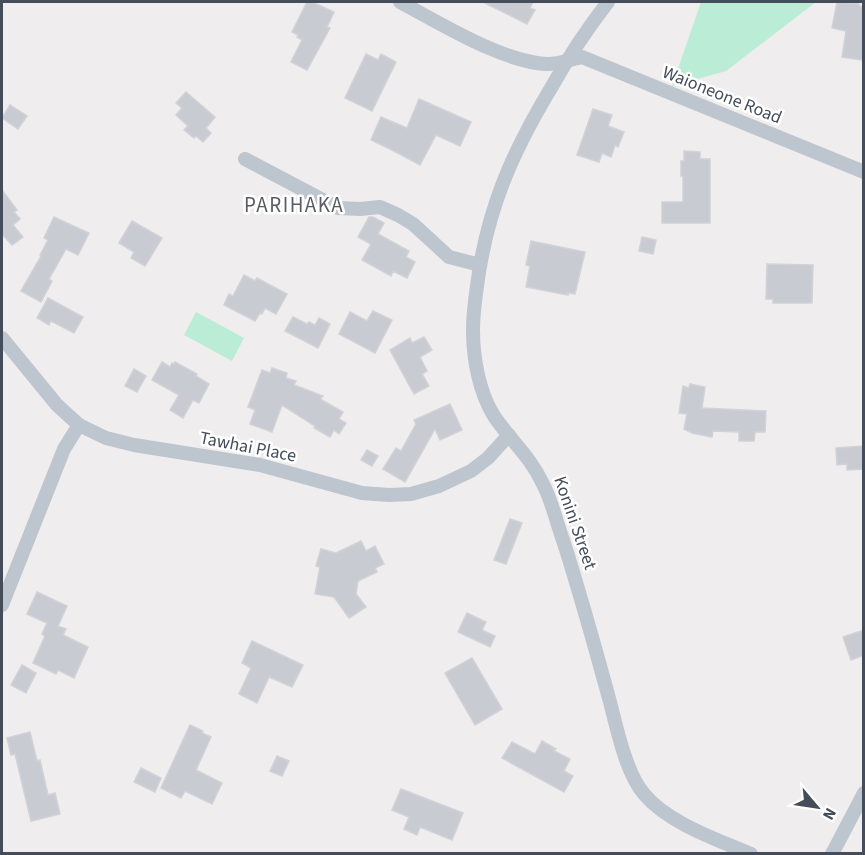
<svg xmlns="http://www.w3.org/2000/svg" width="865" height="855" viewBox="0 0 865 855" font-family="'Source Sans 3',sans-serif">
<style>
.green{fill:#bbedd6}
.building{fill:#c9cbd3;stroke:#d1d2d8;stroke-width:1.5}
.lines{fill:none;stroke-linecap:round;stroke-linejoin:round}
.street{stroke:#bdc5cf;stroke-width:14}
.labels{text-anchor:middle;dominant-baseline:central;stroke-width:5;stroke-linejoin:round;paint-order:stroke}
.street-label{font-size:18px;fill:#454d5a;stroke:#fff}
.quarter-label{font-size:21px;letter-spacing:1.5px;fill:#595c62;stroke:#fff}
</style>
<rect width="100%" height="100%" fill="#efeded"/>
<!-- green -->
<g class="green">
<polygon points="701,2 816,2 726,71 672,86"/>
<polygon points="196,312 244,338 232,361 184,335"/>
</g>
<!-- building -->
<g class="building">
<polygon points="307,2 312,2 334,12 327,27 330,28 307,70 291,62 302,40 297,37 298,35 292,32"/>
<polygon points="483,2 533,2 530,8 535,10 527,24"/>
<polygon points="837,2 859,4 859,6 864,7 864,51 862,60 842,57 846,31 832,28"/>
<polygon points="366,54 378,60 381,54 396,62 372,111 345,98"/>
<polygon points="186,92 215,117 206,128 211,133 203,142 196,136 194,138 184,130 188,126 176,115 182,108 176,103"/>
<polygon points="419,99 471,122 460,146 436,135 420,165 394,151 371,140 381,117 407,128"/>
<polygon points="10,105 27,116 18,129 2,118"/>
<polygon points="593,109 612,115 608,126 624,132 618,147 615,145 611,157 602,153 599,162 577,155"/>
<polygon points="684,151 700,152 700,159 710,159 710,223 662,223 662,202 683,202 683,176 681,176 681,161 684,161"/>
<polygon points="2,190 17,210 14,212 20,219 13,225 23,237 12,245 2,234"/>
<polygon points="54,217 89,233 78,255 66,249 49,279 52,281 41,302 21,291 41,256 40,255 48,240 44,238"/>
<polygon points="369,217 373,217 384,223 378,234 409,251 406,257 415,262 407,278 393,271 391,276 362,260 371,244 358,237"/>
<polygon points="132,221 162,238 145,266 131,258 134,252 119,243"/>
<polygon points="642,237 656,240 653,254 639,251"/>
<polygon points="531,241 585,252 575,294 568,293 568,295 526,287 530,266 526,265"/>
<polygon points="767,264 813,265 812,303 773,303 773,299 766,299"/>
<polygon points="244,275 255,281 257,278 287,294 276,314 265,308 262,314 260,313 255,321 224,305 229,294 233,296"/>
<polygon points="48,298 83,317 74,333 51,321 49,325 37,318"/>
<polygon points="373,311 392,320 375,353 339,334 350,312 367,321"/>
<polygon points="293,317 307,324 309,322 315,325 319,318 330,324 318,348 285,331"/>
<polygon points="424,337 432,350 420,357 427,371 422,374 429,386 414,394 390,350 410,338 412,343"/>
<polygon points="162,362 170,367 172,363 174,364 175,362 197,374 196,376 209,384 199,403 193,400 183,418 170,410 179,395 152,380"/>
<polygon points="272,368 287,373 286,378 296,381 294,385 323,396 320,399 343,412 339,419 346,423 339,434 334,430 330,437 314,428 315,426 282,405 272,432 250,424 255,410 248,407 262,370 270,373"/>
<polygon points="134,369 146,376 137,392 125,386"/>
<polygon points="690,384 705,387 702,408 766,411 765,432 755,432 754,441 739,441 739,432 713,431 712,437 692,433 684,429 687,414 679,413 683,386 689,388"/>
<polygon points="450,404 462,430 440,440 435,429 405,482 383,469 396,448 401,451 416,424 414,420"/>
<polygon points="864,446 864,469 847,470 847,464 837,465 836,448"/>
<polygon points="367,450 378,456 372,466 361,460"/>
<polygon points="510,519 522,523 506,564 494,560"/>
<polygon points="361,541 366,551 375,546 384,564 375,568 377,572 358,581 356,594 366,607 349,618 334,597 315,594 320,567 316,566 321,549 336,553"/>
<polygon points="37,592 67,606 58,626 66,629 63,635 88,647 74,678 58,670 56,674 33,663 45,636 42,634 47,623 27,614"/>
<polygon points="467,613 486,622 482,630 495,636 490,647 458,632"/>
<polygon points="864,630 864,655 851,660 843,637"/>
<polygon points="252,641 303,665 292,687 269,677 257,703 239,694 251,668 242,663"/>
<polygon points="472,658 502,709 475,725 445,673"/>
<polygon points="22,665 36,673 26,693 11,685"/>
<polygon points="190,725 203,731 202,733 211,737 196,770 222,783 212,804 185,791 181,798 161,788"/>
<polygon points="30,732 37,761 40,760 48,795 55,793 60,814 31,821 15,754 11,755 7,738"/>
<polygon points="542,741 556,749 554,751 570,759 564,771 573,776 564,792 502,758 512,742 535,754"/>
<polygon points="277,756 289,761 282,776 270,771"/>
<polygon points="141,768 161,778 155,792 134,782"/>
<polygon points="401,789 463,813 452,840 420,827 417,835 404,829 409,817 392,810"/>
</g>
<g class="lines">
<!-- street -->
<g class="street">
<path d="M400 2C440 23 500 61 546 64 557 65 571 59 582 57L864 172"/>
<path d="M608 2C587 29 568 58 551 88 512 153 487 209 477 286 475 300 473 315 473 330 473 358 479 392 494 416 510 440 530 456 543 484 552 501 556 521 563 540 580 593 595 647 610 702 617 729 626 773 644 794 668 823 716 839 751 854"/>
<polyline points="245,159 338,208 360,209 380,207 398,215 413,224 449,257 480,265"/>
<polyline points="2,338 57,405 79,425 106,438 134,445 260,465 362,493 389,495 411,494 439,486 471,471 488,458 509,435"/>
<polyline points="2,605 64,449 79,425"/>
<polyline points="832,854 864,793"/>
</g>
</g>
<g class="labels">
<!-- street labels -->
<g class="street-label">
<text transform="translate(722 95) rotate(22)">Waioneone Road</text>
<text transform="translate(248 447) rotate(11)">Tawhai Place</text>
<text transform="translate(575 523) rotate(71)">Konini Street</text>
</g>
<!-- quarter labels -->
<g class="quarter-label">
<text x="294" y="205">PARIHAKA</text>
</g>
</g>
<!-- border -->
<rect width="865" height="855" fill="none" stroke="#454d5a" stroke-width="6"/>
<!-- north arrow -->
<g transform="translate(817 807) rotate(119)" stroke="#ffffff" stroke-width="4.5" paint-order="stroke">
<path d="M0-4.5L10 22L0 15L-10 22Z" fill="#454d5a"/>
<text y="-9" font-size="16" font-weight="bold" text-anchor="middle" fill="#454d5a">N</text>
</g>
</svg>
